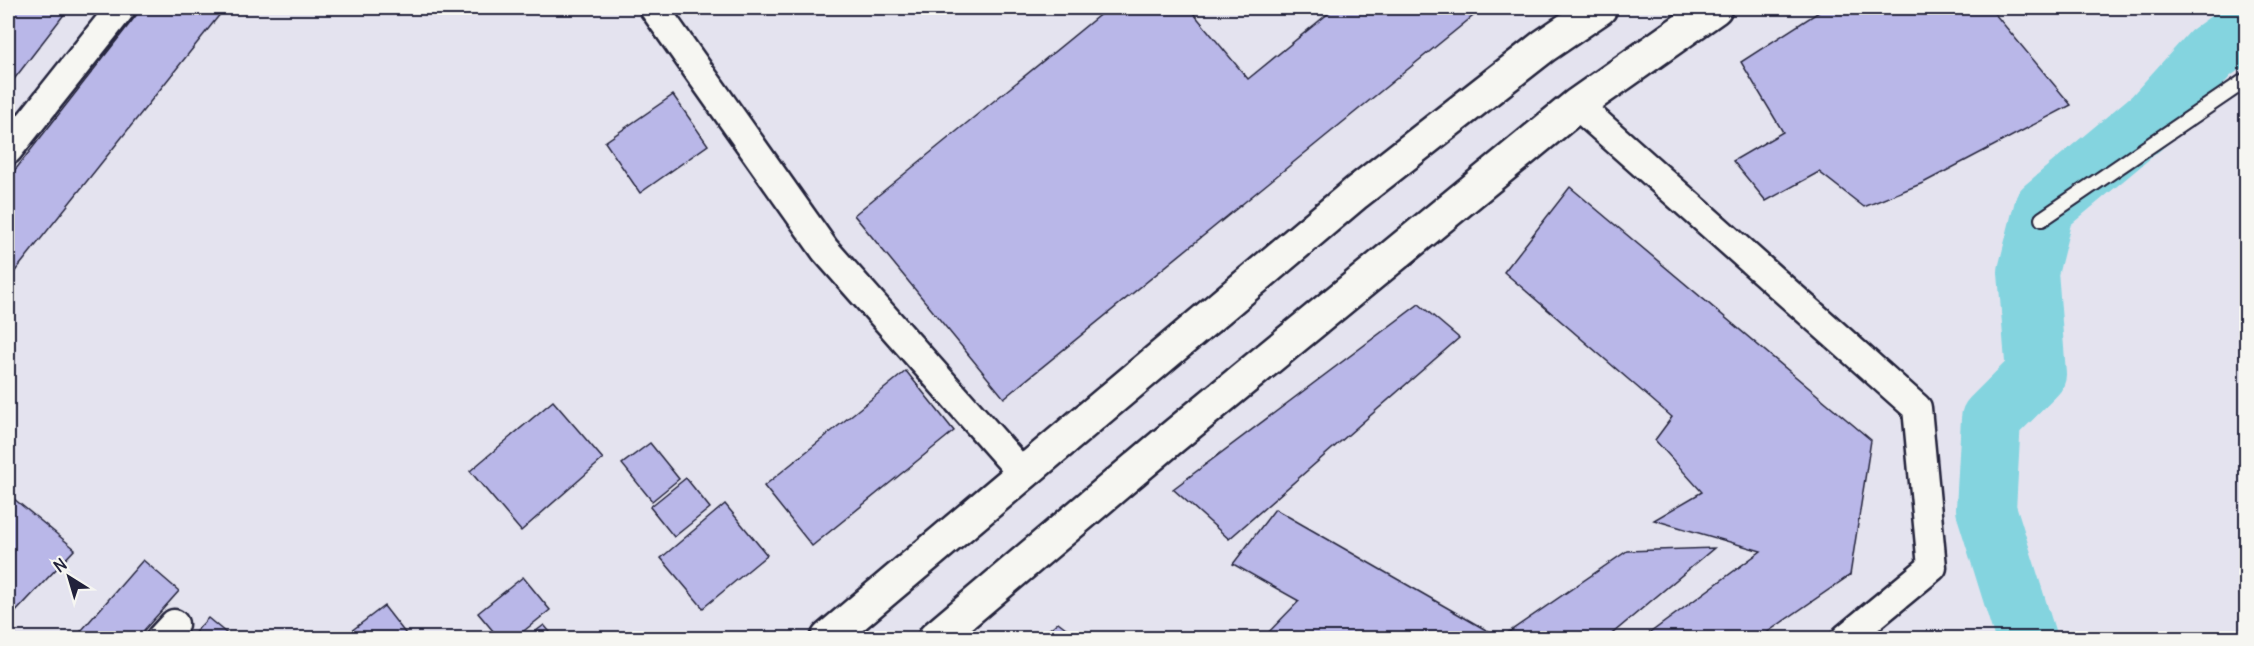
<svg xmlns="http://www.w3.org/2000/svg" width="2254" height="646" viewBox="0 0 2254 646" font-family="Delius,sans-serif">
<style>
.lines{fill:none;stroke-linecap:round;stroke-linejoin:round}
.river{stroke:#84d4df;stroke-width:60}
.building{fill:#b9b7e8;stroke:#22223b;stroke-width:1.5}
.service-casing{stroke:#22223b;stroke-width:18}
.minor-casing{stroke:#22223b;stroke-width:33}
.secondary-casing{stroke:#22223b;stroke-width:38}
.service{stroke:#f6f6f2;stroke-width:14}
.minor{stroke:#f6f6f2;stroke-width:28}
.secondary{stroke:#f6f6f2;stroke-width:33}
</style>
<rect width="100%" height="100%" fill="#e4e3ef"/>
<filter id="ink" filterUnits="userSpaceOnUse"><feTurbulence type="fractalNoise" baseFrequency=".0167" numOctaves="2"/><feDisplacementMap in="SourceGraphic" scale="12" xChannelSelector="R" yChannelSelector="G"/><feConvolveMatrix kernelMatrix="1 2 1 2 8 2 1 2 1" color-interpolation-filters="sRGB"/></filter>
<g filter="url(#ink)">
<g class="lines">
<!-- river -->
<polyline class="river" points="2026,638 1986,509 1991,419 2036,374 2028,272 2044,208 2153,117 2211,53 2246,28"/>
</g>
<!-- building -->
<g class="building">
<polygon points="8,8 69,8 8,87"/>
<polygon points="142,8 225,8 8,280 8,179"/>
<polygon points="1108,8 1189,8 1248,79 1335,8 1483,8 1004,398 854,215"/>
<polygon points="1825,8 1990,8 2071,105 1923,183 1864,207 1819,172 1766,201 1733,161 1783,132 1741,62"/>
<polygon points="673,95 708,145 640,193 605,142"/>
<polygon points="1570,187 1871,440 1850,575 1759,638 1643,638 1761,551 1654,520 1702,492 1655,440 1672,417 1504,272"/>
<polygon points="1419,304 1459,338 1229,539 1173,489"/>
<polygon points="906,371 954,431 812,546 764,486"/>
<polygon points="553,401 603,459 521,531 470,471"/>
<polygon points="650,443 679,479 652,501 622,464"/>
<polygon points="686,478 710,508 674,537 650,507"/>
<polygon points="8,494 75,549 8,620"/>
<polygon points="725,504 767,555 703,608 661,558"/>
<polygon points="1275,509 1500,638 1627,551 1714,548 1607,638 1370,638 1361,634 1358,638 1263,638 1299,601 1233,564"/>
<polygon points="143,560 179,591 137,638 75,638"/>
<polygon points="523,577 550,610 515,638 499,638 478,613"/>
<polygon points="384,606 409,638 342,638"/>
<polygon points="208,618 232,638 190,638"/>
<polygon points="1058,622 1079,638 1039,638"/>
<polygon points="544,625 555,638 527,638"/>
</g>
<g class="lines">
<defs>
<polyline id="service" points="2042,219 2246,80"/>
<g id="minor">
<polyline points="654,8 825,250 1023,474"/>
<polyline points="1577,105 1917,408 1932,567 1846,638"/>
<polyline points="8,150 121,8"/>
<polyline points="161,638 174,624"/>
</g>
<g id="secondary">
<polyline points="828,638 1356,193 1544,46 1600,8"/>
<polyline points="935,638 1168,441 1577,105 1715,8"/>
</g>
</defs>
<!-- service casing -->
<use href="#service" class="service-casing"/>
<!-- minor casing -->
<use href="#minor" class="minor-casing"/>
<!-- secondary casing -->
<use href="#secondary" class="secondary-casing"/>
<!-- service -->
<use href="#service" class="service"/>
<!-- minor -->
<use href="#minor" class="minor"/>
<!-- secondary -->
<use href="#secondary" class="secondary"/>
</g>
</g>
<!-- margin -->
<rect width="2254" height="646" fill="none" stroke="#f6f6f2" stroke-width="30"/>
<rect x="15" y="15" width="2224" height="616" fill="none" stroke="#22223b" stroke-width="2" filter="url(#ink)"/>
<!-- north arrow -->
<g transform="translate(69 577) rotate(323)" stroke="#f6f6f2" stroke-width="4.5" paint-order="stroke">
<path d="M0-4.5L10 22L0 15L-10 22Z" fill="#22223b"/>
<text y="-9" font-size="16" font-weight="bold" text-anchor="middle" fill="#22223b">N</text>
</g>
</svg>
